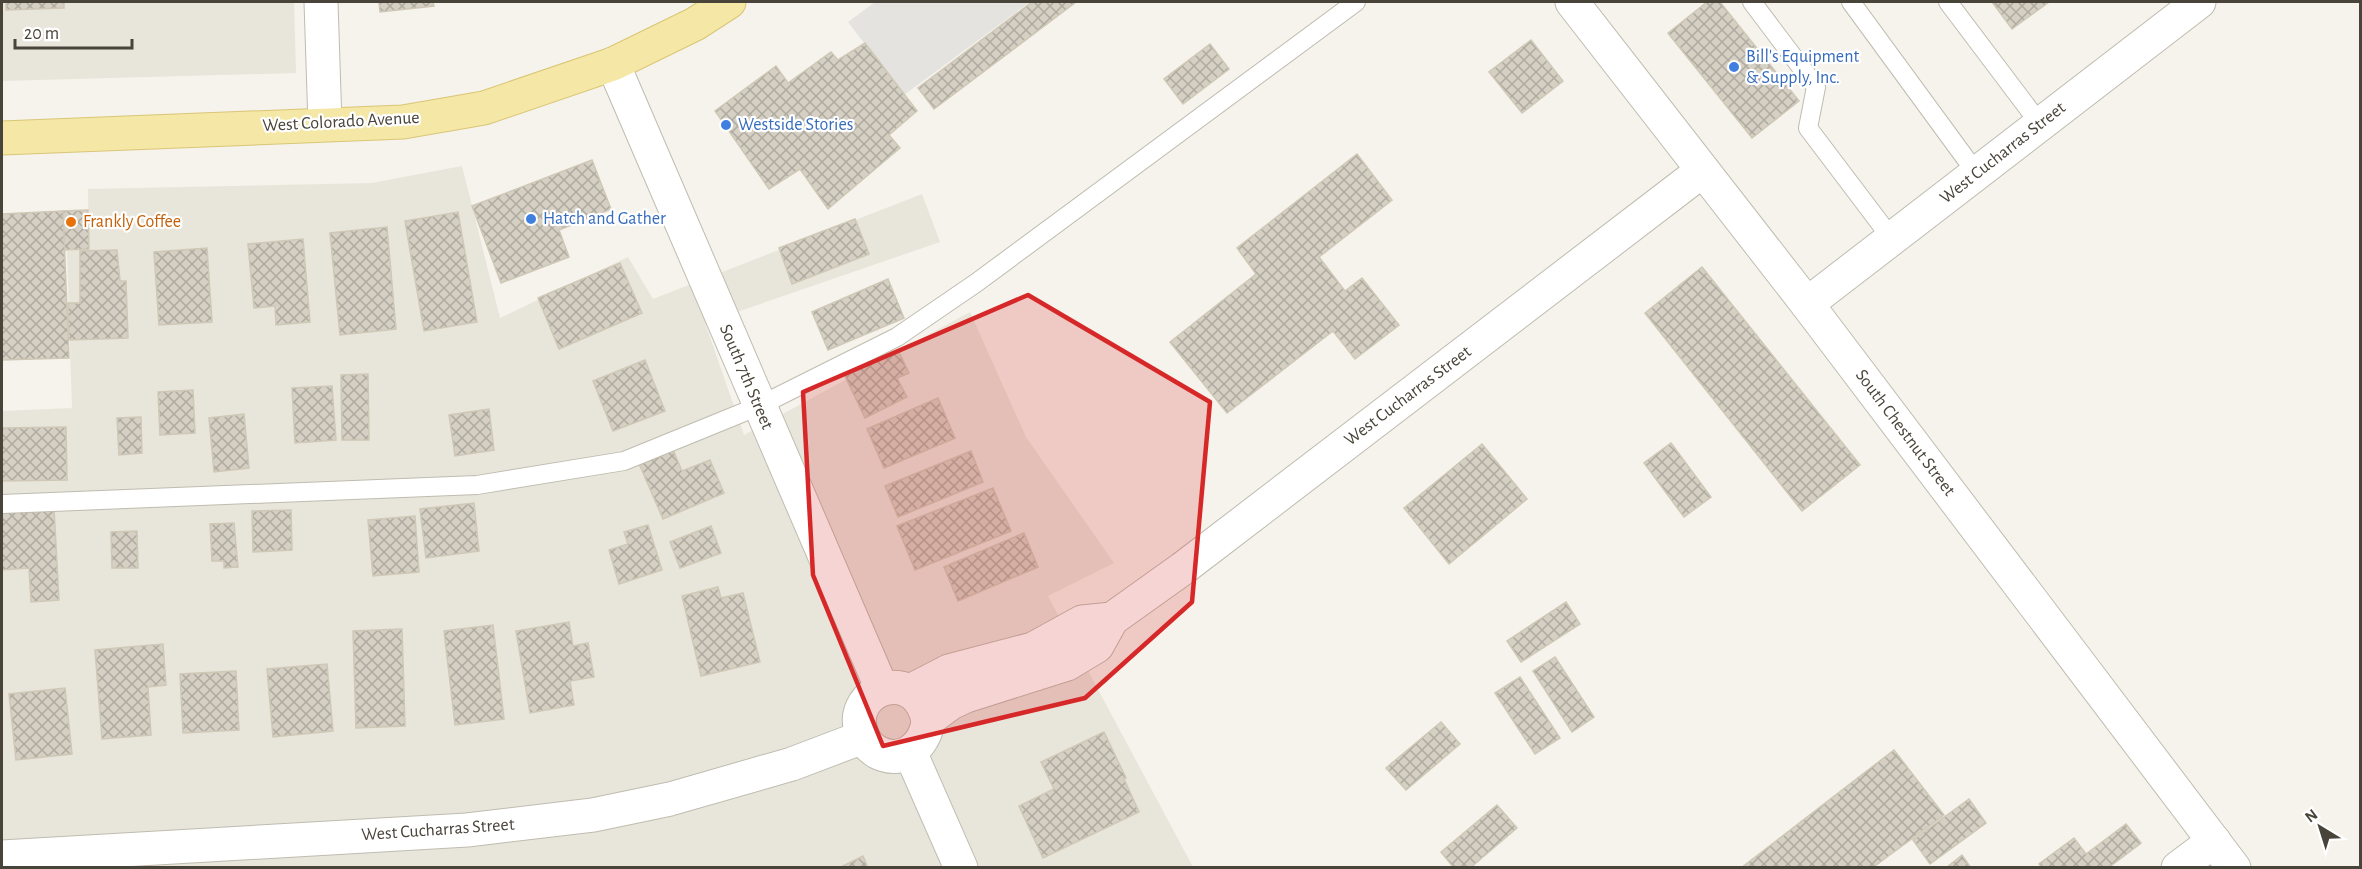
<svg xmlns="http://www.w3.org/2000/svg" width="2362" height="869" viewBox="0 0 2362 869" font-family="'Alegreya Sans',sans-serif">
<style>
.residential{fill:#e8e5db}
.parking{fill:#e4e3e0}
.building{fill:url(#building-cross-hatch);stroke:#cfc8b6;stroke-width:1.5}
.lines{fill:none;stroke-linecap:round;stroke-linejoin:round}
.lane-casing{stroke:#bfbcaf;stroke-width:20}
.street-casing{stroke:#bfbcaf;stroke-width:35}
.primary-casing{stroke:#d9c676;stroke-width:35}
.lane{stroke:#fff;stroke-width:18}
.street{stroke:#fff;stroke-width:33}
.primary{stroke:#f5e7a5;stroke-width:33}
.marked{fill:#d62828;fill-opacity:0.2;stroke:#d62828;stroke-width:4.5;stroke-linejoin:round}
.shop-dot{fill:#3f7fe0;stroke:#fff;stroke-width:2}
.food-dot{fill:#e8710a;stroke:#fff;stroke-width:2}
.labels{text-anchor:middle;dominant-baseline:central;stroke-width:4.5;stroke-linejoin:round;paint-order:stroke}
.shop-label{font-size:18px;fill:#366cbe;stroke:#fff;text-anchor:start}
.street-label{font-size:18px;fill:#49443a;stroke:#fff}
.food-label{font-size:18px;fill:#c56008;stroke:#fff;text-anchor:start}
</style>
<defs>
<pattern id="building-cross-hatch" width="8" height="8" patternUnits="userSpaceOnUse" patternTransform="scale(1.5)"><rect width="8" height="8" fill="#d5d0c3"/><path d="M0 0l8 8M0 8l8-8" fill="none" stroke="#afaa9f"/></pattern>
</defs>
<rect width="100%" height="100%" fill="#f5f3ec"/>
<!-- residential -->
<g class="residential">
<polygon points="2,2 294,2 296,73 2,81"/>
<polygon points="462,166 500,318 628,257 653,299 922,194 940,242 705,323 744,435 970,312 1026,437 1114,563 1048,596 1193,867 2,867 2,411 72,408 67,251 89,249 88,189 372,183"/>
</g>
<!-- parking -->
<polygon class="parking" points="875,2 1030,2 904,95 848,22"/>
<!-- building -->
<g class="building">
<polygon points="6,2 64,2 64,8 6,10"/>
<polygon points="379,2 433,2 434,6 380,12"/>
<polygon points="1032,2 1076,2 934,109 918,88"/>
<polygon points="1707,2 1720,2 1799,101 1752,138 1668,33"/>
<polygon points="1992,2 2049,2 2012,29"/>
<polygon points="1531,40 1563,81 1522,113 1489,72"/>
<polygon points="865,43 917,111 889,135 900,148 828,209 800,169 769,189 715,111 776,66 788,83 831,52 838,60"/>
<polygon points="1210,44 1229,69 1183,104 1164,79"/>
<polygon points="1357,154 1392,200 1319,257 1345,291 1362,278 1399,325 1355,359 1333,331 1227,413 1170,342 1256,274 1237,248"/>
<polygon points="592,160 611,209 559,230 569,257 501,283 472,206"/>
<polygon points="88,210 89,249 64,250 63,211"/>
<polygon points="63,211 69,358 2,360 2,214"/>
<polygon points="458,212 477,322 424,331 405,221"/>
<polygon points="855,219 869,254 792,284 779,248"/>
<polygon points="387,227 396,329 340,335 330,233"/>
<polygon points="303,239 310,322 276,325 275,306 254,308 248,244"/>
<polygon points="207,248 212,322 159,325 154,252"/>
<polygon points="117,250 120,281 126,281 128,338 69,340 68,303 80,303 80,251"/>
<polygon points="620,263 642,313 559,349 538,298"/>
<polygon points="1702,267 1860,465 1802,511 1645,313"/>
<polygon points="888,279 904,318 828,350 812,312"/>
<polygon points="898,350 909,373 897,378 907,397 865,418 845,376"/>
<polygon points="645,360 665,411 613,431 593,381"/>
<polygon points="368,374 369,440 342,440 341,375"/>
<polygon points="332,386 336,440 295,443 292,388"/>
<polygon points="193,390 195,433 160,435 158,392"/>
<polygon points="938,398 955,438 884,468 867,429"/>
<polygon points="489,409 494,450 455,456 449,415"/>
<polygon points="244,414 249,468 214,472 209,418"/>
<polygon points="141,417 142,453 119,455 117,418"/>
<polygon points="66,427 67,480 2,481 2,428"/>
<polygon points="1671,443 1711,497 1684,517 1644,463"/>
<polygon points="1482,444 1527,499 1449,564 1404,508"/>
<polygon points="671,445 682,471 710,460 724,493 663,519 637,459"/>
<polygon points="971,451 983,482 898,517 885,486"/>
<polygon points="993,488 1011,531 915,570 897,526"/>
<polygon points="474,503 479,551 426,558 420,509"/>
<polygon points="54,509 59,600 31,602 29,568 2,570 2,512"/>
<polygon points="291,510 292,550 253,552 252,511"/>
<polygon points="415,516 419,572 373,576 368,520"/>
<polygon points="234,523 238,567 224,568 224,561 212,561 210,524"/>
<polygon points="648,525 662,570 619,584 609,550 628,544 624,532"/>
<polygon points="711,526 721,553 680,568 670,542"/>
<polygon points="137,531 138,568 112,568 111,532"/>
<polygon points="1024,533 1038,567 958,601 944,567"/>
<polygon points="718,587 721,598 743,593 760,662 701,676 682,596"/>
<polygon points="1566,602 1580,624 1521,662 1507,641"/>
<polygon points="569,622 573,646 588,643 594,677 570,681 574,705 530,713 516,631"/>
<polygon points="493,625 504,719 455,725 444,631"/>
<polygon points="402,629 405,726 356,728 353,631"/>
<polygon points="163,644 166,685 148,687 151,735 102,739 95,650"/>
<polygon points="1555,657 1594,717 1572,732 1533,671"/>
<polygon points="327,664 333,731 273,737 267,669"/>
<polygon points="236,671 239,730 183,733 180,674"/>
<polygon points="1520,677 1560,738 1535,754 1495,693"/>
<polygon points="65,688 72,754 16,760 9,694"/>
<polygon points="1441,722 1460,744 1406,790 1386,768"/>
<polygon points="1104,732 1126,778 1124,779 1139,812 1043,858 1019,806 1054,789 1041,762"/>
<polygon points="1894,750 1944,815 1872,868 1741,868"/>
<polygon points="1969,799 1986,823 1930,864 1913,840"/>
<polygon points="1497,805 1517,828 1470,868 1454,868 1441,852"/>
<polygon points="2126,824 2141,843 2108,868 2042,868 2039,864 2074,838 2086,854"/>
<polygon points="1962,855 1971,868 1946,868"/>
<polygon points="863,856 868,868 839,868"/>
</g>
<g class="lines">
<defs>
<g id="lane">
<polyline points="1752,2 1816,87 1808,128 1892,239"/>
<polyline points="1851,2 1977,174"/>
<polyline points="1948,2 2040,124"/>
<polyline points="2,504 477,485 624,461 759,406 897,337 976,283 1356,2"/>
</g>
<g id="street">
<polyline points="321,2 325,124"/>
<polyline points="1572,2 1807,304 2234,868"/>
<polyline points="613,64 882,689"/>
<polyline points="1807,304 2199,2"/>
<polyline points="910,691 949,671 1033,649 1082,622 1112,619"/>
<path d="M928 720C915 663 848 690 861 731 863 740 869 747 877 752 903 766 926 745 928 720L951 703 966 696 1067 664 1097 646 1112 619 1182 569 1702 171"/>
<polyline points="910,752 961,868"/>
<polyline points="2,857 467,830 593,815 670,799 792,764 863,737"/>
<polyline points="2178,868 2214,841"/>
</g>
<polyline id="primary" points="2,138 403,122 484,108 613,64 695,24 729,2"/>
</defs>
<!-- lane casing -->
<use href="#lane" class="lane-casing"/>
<!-- street casing -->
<use href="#street" class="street-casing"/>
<!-- primary casing -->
<use href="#primary" class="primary-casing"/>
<!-- lane -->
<use href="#lane" class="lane"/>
<!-- street -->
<use href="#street" class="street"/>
<!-- primary -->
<use href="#primary" class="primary"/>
</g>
<!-- marked area -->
<path class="marked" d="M1028 295 1210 402 1192 602 1085 698 883 746 813 575 803 392Z"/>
<!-- markers -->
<g class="shop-dot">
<circle cx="1734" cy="67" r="6"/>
<circle cx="726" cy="125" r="6"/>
<circle cx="531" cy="219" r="6"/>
</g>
<circle class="food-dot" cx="71" cy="222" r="6"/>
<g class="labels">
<!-- shop labels -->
<g class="shop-label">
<text x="1746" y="57">Bill's Equipment<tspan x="1746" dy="21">&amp; Supply, Inc.</tspan></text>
<text x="738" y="125">Westside Stories</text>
<text x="543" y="219">Hatch and Gather</text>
</g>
<!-- street labels -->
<g class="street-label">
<text transform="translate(341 122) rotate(-3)">West Colorado Avenue</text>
<text transform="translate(2003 153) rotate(-38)">West Cucharras Street</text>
<text transform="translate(746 377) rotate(67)">South 7th Street</text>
<text transform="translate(1408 396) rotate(-37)">West Cucharras Street</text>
<text transform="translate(1905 433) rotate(53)">South Chestnut Street</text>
<text transform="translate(438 830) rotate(-4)">West Cucharras Street</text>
</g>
<!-- food labels -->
<g class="food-label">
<text x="83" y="222">Frankly Coffee</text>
</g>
</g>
<!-- border -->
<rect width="2362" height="869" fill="none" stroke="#49443a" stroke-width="6"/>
<!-- north arrow -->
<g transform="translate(2320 827) rotate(322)" stroke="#ffffff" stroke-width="4.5" paint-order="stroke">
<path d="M0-4.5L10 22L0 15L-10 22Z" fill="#49443a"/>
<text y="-9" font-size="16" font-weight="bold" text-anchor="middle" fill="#49443a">N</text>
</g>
<!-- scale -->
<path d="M15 39v9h117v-9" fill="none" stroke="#49443a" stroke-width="3"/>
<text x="24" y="39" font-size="18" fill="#49443a" stroke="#ffffff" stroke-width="4.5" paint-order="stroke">20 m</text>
</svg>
